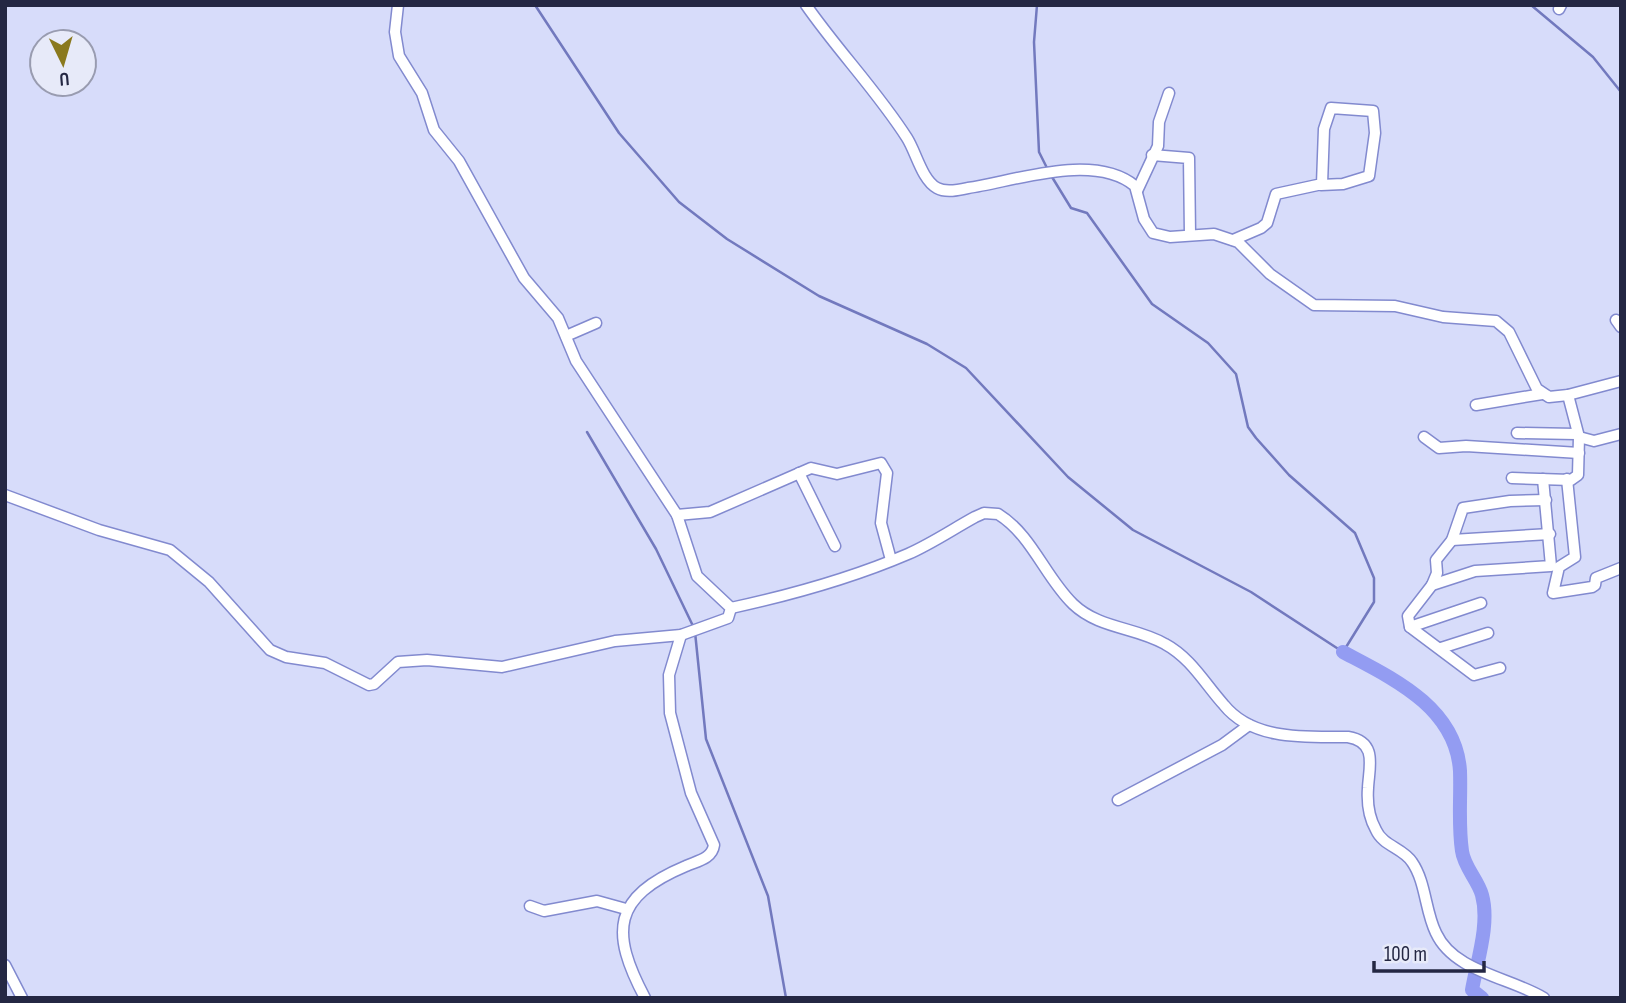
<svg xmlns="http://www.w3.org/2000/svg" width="1626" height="1003" viewBox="0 0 1626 1003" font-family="'Sofia Sans Condensed',sans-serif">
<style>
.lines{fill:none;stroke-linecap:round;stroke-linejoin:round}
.stream{stroke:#7279be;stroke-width:2.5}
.river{stroke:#939cf2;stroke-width:14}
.minor-casing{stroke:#828acf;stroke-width:13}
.minor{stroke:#fff;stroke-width:10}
</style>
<rect width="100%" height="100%" fill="#d7dcfa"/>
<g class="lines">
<!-- stream -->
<g class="stream">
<polyline points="535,5 619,133 679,202 727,239 819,296 927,344 966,368 1068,477 1133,530 1251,592 1343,652 1374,602 1374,578 1355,533 1289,475 1256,438 1248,427 1236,374 1208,343 1152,304 1087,213 1071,208 1052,177"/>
<polyline points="1037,5 1034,42 1039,152 1047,168"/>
<polyline points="1531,5 1593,57 1621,92"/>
<polyline points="587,432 656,549 693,626"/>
<polyline points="695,632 706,739 768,896 786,998"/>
</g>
<!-- river -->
<path class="river" d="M1343 652C1392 678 1456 707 1460 771 1461 798 1458 824 1462 851 1464 867 1478 880 1482 895 1490 924 1477 961 1472 990L1482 998"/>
<defs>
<g id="minor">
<path d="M806 5C838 51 877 91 907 138 916 152 922 180 937 188 946 193 959 190 968 188 1015 181 1094 152 1135 186L1144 219 1153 233 1170 237 1214 234 1238 242 1270 274 1314 305 1395 306 1443 317 1496 321 1509 332 1537 389 1549 397 1568 395 1621 381"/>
<polyline points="1559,9 1561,5"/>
<polyline points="1152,155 1189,158 1190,235"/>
<polyline points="1137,191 1158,146 1159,122 1169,93"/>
<polyline points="1233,240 1261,228 1267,223 1276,194 1322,184 1324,129 1331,108 1373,111 1375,133 1369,176 1343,184 1321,185"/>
<polyline points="1616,320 1621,327"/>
<polyline points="566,336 596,323"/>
<polyline points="1476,405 1542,394"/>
<polyline points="1517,433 1576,434"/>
<polyline points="1424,437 1439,448 1466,446 1579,453"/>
<polyline points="1579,437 1594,441 1621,434"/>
<polyline points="799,473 835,546"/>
<polyline points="1512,478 1571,480 1578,475 1579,437 1568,395"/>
<polyline points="1567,479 1575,557 1559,567 1553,593 1592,587 1595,585 1596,578 1621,568"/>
<polyline points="5,495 99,530 170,550 209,582 270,650 286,657 325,663 369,685 374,684 398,662 427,660 502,667 615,641 681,635 728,618 731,608 697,576 677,515 576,361 558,318 524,278 459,161 434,130 422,93 399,56 395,32 398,5"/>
<polyline points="677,515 710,512 811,468 837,474 881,463 887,473 881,523 891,560"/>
<polyline points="1452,540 1550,534"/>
<polyline points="1432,585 1437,573 1436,560 1452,540 1463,508 1510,501 1546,500"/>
<path d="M731 608C791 595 852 578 908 554 931 544 953 529 975 517L984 513 998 514C1032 535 1045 577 1073 604 1099 629 1136 627 1165 644 1191 658 1205 684 1224 705 1253 741 1307 737 1348 737 1378 742 1369 767 1368 788 1367 802 1369 818 1376 830 1383 846 1403 848 1412 862 1426 882 1425 911 1436 933 1454 972 1509 977 1544 998"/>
<polyline points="1410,627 1481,603"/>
<polyline points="1441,648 1488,633"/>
<polyline points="1500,668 1474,675 1410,627 1408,616 1432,585 1475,571 1551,566 1543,479"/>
<polyline points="1118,800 1222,745 1249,725"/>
<polyline points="530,906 544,911 597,901 626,909"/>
<polyline points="5,965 22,998"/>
<path d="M645 998C610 932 612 897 686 866 697 861 712 859 714 845L691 793 670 713 669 675 681 635"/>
</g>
</defs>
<!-- minor casing -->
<use href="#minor" class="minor-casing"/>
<!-- minor -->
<use href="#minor" class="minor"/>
</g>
<!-- border -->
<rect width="1626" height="1003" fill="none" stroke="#242743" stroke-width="14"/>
<!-- north arrow -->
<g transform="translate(63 63) rotate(175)"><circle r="33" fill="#e7eaf9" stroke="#999cb0" stroke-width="2"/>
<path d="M0-5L12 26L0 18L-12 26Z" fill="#8a791e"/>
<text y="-10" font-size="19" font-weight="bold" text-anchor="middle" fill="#242743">U</text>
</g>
<!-- scale -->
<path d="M1374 961v10h110v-10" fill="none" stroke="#242743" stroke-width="3.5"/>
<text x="1384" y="961" font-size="21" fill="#242743" stroke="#e7eaf9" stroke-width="5" paint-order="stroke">100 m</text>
</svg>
